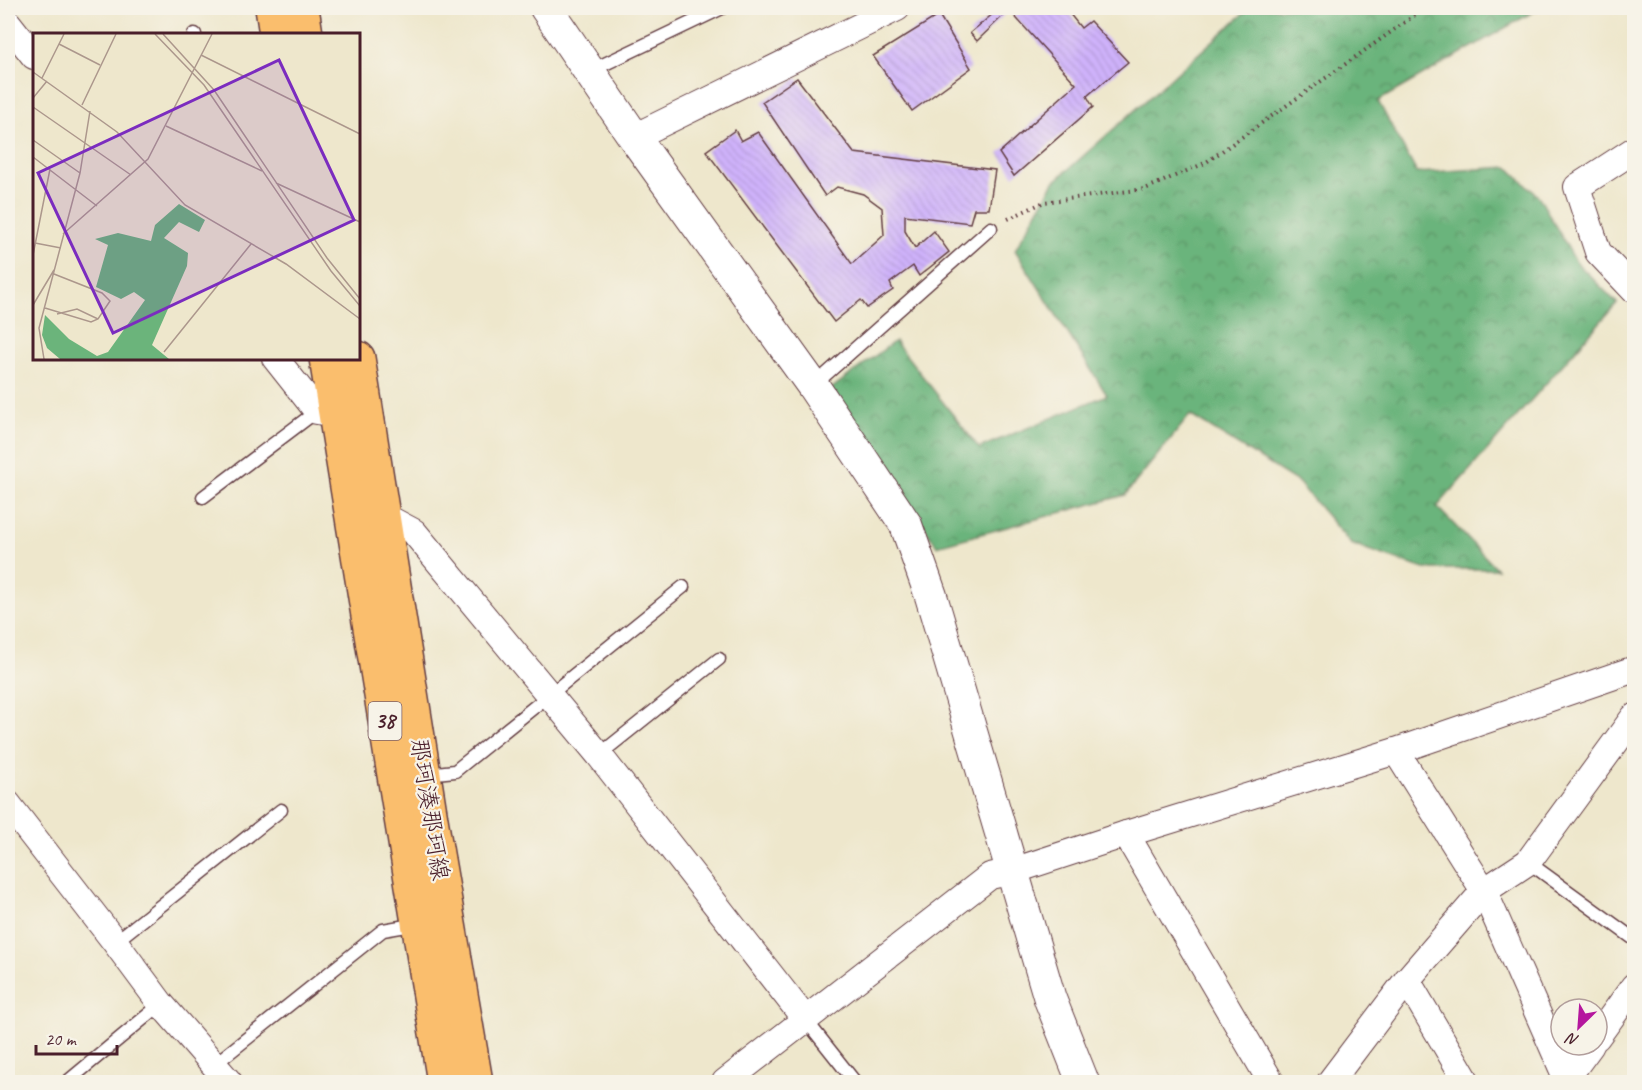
<svg xmlns="http://www.w3.org/2000/svg" width="1642" height="1090" viewBox="0 0 1642 1090" font-family="Caveat,'Klee One',sans-serif">
<style>
.forest{fill:url(#forest-crowns);stroke:#5a6a53;stroke-width:1.5}
.building{fill:url(#building-back-hatch)}
.lines{fill:none;stroke-linecap:round;stroke-linejoin:round}
.service-casing{stroke:#633d43;stroke-width:15}
.minor-casing{stroke:#633d43;stroke-width:28}
.tertiary-casing{stroke:#633d43;stroke-width:34}
.primary-casing{stroke:#633d43;stroke-width:36}
.path{stroke:#633d43;stroke-width:4;stroke-dasharray:1.5 4.5;stroke-linecap:butt}
.service{stroke:#fff;stroke-width:12}
.minor{stroke:#fff;stroke-width:26}
.tertiary{stroke:#fff;stroke-width:32}
.primary{stroke:#fabe6d;stroke-width:33}
.labels{text-anchor:middle;dominant-baseline:central;stroke-width:4.5;stroke-linejoin:round;paint-order:stroke}
.shield{fill:#f7f3e8;stroke:#7e5f64;stroke-width:1.5}
.shield-label{font-size:22px;font-weight:bold;fill:#4a1f2b}
.street-label{font-size:24px;fill:#4a1f2b;stroke:#f7f3e8}
.inset-road{fill:none;stroke:#ac978c;stroke-width:1.5}
.view{fill:#7b2cbf;fill-opacity:0.15;stroke:#7b2cbf;stroke-width:3}
.inset-edge{fill:none;stroke:#4a1f2b;stroke-width:3}
</style>
<defs>
<pattern id="forest-crowns" width="20" height="18" patternUnits="userSpaceOnUse" patternTransform="scale(1.5)"><rect width="20" height="18" fill="#6bb47b"/><path d="M2 6a3 3 0 1 1 6 0M12 15a3 3 0 1 1 6 0" fill="none" stroke="#5a9265"/></pattern>
<pattern id="building-back-hatch" width="6" height="6" patternUnits="userSpaceOnUse" patternTransform="scale(1.5)"><rect width="6" height="6" fill="#cfb2fb"/><path d="M-1 5l2 2M0 0l6 6M5-1l2 2" fill="none" stroke="#b399d7"/></pattern>
</defs>
<rect width="100%" height="100%" fill="#f7f3e8"/>
<filter id="ink" filterUnits="userSpaceOnUse"><feTurbulence type="fractalNoise" baseFrequency=".0167" numOctaves="2"/><feDisplacementMap in="SourceGraphic" scale="12" xChannelSelector="R" yChannelSelector="G"/><feConvolveMatrix kernelMatrix="1 2 1 2 8 2 1 2 1" color-interpolation-filters="sRGB"/></filter>
<filter id="wash" filterUnits="userSpaceOnUse"><feTurbulence type="fractalNoise" baseFrequency=".008" numOctaves="4" result="noise"/><feDisplacementMap in="SourceGraphic" scale="24" xChannelSelector="R" yChannelSelector="G"/><feGaussianBlur stdDeviation="1.35" result="paint"/><feColorMatrix in="noise" values="0 0 0 0 0 0 0 0 0 0 0 0 0 0 0 0 0 1.4 0 .05"/><feComposite in="paint" operator="in"/></filter>
<g filter="url(#wash)">
<rect width="100%" height="100%" fill="#eee7cc"/>
<!-- forest -->
<polygon class="forest" points="1250,8 1540,8 1378,101 1417,173 1508,167 1539,197 1576,262 1617,303 1437,507 1497,569 1424,569 1351,544 1298,482 1190,415 1125,495 937,546 831,389 895,341 979,448 1107,395 1015,250 1054,182"/>
<g id="blocks">
<!-- building -->
<g class="building">
<polygon points="1000,8 1065,8 1081,28 1090,21 1128,62 1087,96 1093,107 1014,176 999,153 1076,84 1009,10 977,41 970,33"/>
<polygon points="939,15 971,68 912,111 873,56"/>
<polygon points="797,78 854,153 995,170 989,209 974,209 970,223 905,215 905,231 915,248 934,231 949,252 919,276 913,266 890,283 893,290 867,308 861,300 834,322 706,151 735,130 741,141 758,132 852,264 884,235 882,208 863,194 837,187 825,196 762,102"/>
</g>
</g>
</g>
<g filter="url(#ink)">
<use href="#blocks" fill-opacity="0" stroke="#633d43" stroke-width="1.5"/>
<g class="lines">
<defs>
<g id="service">
<polyline points="194,34 195,34"/>
<polyline points="590,71 722,8"/>
<polyline points="814,385 991,228"/>
<polyline points="203,497 317,411"/>
<polyline points="599,755 719,659"/>
<polyline points="426,774 455,771 683,587"/>
<polyline points="1528,862 1634,939"/>
<polyline points="115,942 281,810"/>
<polyline points="805,1019 855,1082"/>
<polyline points="215,1064 383,930 418,924"/>
<polyline points="67,1082 161,1004"/>
</g>
<g id="minor">
<polyline points="8,23 34,56"/>
<polyline points="634,137 897,8"/>
<polyline points="1634,150 1577,187 1598,252 1634,290"/>
<polyline points="275,358 317,411 335,414"/>
<polyline points="384,516 414,532 599,755 805,1019"/>
<polyline points="1396,751 1484,891 1568,1082"/>
<polyline points="8,804 115,942 161,1004 229,1082"/>
<polyline points="1126,834 1271,1082"/>
<polyline points="1407,980 1467,1082"/>
<polyline points="1597,1037 1634,986"/>
<polyline points="1566,1079 1591,1045"/>
<polyline points="725,1082 990,876 1013,871 1126,834 1396,751 1632,670 1634,671"/>
<polyline points="1330,1082 1407,980 1484,891 1528,862 1634,717"/>
</g>
<polyline id="tertiary" points="546,8 634,137 813,386 906,525 931,596 1050,999 1083,1082"/>
<g id="primary">
<polyline points="272,8 276,34"/>
<polyline points="302,8 306,34"/>
<polyline points="326,358 444,1082"/>
<polyline points="358,358 431,819 476,1082"/>
</g>
</defs>
<!-- service casing -->
<use href="#service" class="service-casing"/>
<!-- minor casing -->
<use href="#minor" class="minor-casing"/>
<!-- tertiary casing -->
<use href="#tertiary" class="tertiary-casing"/>
<!-- primary casing -->
<use href="#primary" class="primary-casing"/>
<!-- path -->
<polyline class="path" points="1008,219 1044,202 1145,189 1205,163 1425,8"/>
<!-- service -->
<use href="#service" class="service"/>
<!-- minor -->
<use href="#minor" class="minor"/>
<!-- tertiary -->
<use href="#tertiary" class="tertiary"/>
<!-- primary -->
<use href="#primary" class="primary"/>
</g>
</g>
<g class="labels">
<!-- shield labels -->
<rect class="shield" x="368.5" y="702" width="33" height="38" rx="4.5"/>
<g class="shield-label">
<text x="385" y="721">38</text>
</g>
<!-- street labels -->
<g class="street-label">
<text transform="translate(430 809) rotate(81)">那珂湊那珂線</text>
</g>
</g>
<!-- overview -->
<g transform="translate(33 33)">
<rect width="327" height="327" fill="#eee7cc"/>
<path d="M146 171 172 187 166 199 146 189 131 205 155 220 154 233 119 312 136 326H27L14 315 9 302 12 282 36 306 64 323 75 319 112 267 101 259 88 266 63 254 75 212 62 206 85 200 118 208 122 192Z" fill="#6bb47b"/>
<path class="inset-road" d="M122 1 171 52 298 238 327 273M130 1 181 57 294 225 327 266M26 11 67 32M168 22 327 101M0 39 84 99 152 172 253 231 327 286M9 45 31 1M0 65 14 48M49 72 83 1M0 74 98 142M133 93 229 138M0 107 47 140M0 124 64 173M243 150 327 189M30 201 115 126 179 1M2 210 28 215M0 222 17 136M0 272 21 237M12 275 58 289 65 286 77 268 69 260 21 241M24 281 44 276 65 286M131 319 218 211M11 326 6 295 47 140 57 78"/>
<path class="view" d="M246 27 321 187 80 300 5 140Z"/>
<rect width="327" height="327" class="inset-edge"/>
</g>
<!-- margin -->
<rect width="1642" height="1090" fill="none" stroke="#f7f3e8" stroke-width="30"/>
<!-- north arrow -->
<g transform="translate(1579 1027) rotate(205)"><circle r="28" fill="#f7f3e8" stroke="#b29e9c" stroke-width="1.5"/>
<path d="M0-4.5L10 22L0 15L-10 22Z" fill="#b5179e"/>
<text y="-9" font-size="16" font-weight="bold" text-anchor="middle" fill="#4a1f2b">N</text>
</g>
<!-- scale -->
<path d="M36 1045v9h81v-9" fill="none" stroke="#4a1f2b" stroke-width="3"/>
<text x="45" y="1045" font-size="18" fill="#4a1f2b" stroke="#f7f3e8" stroke-width="4.5" paint-order="stroke">20 m</text>
</svg>
